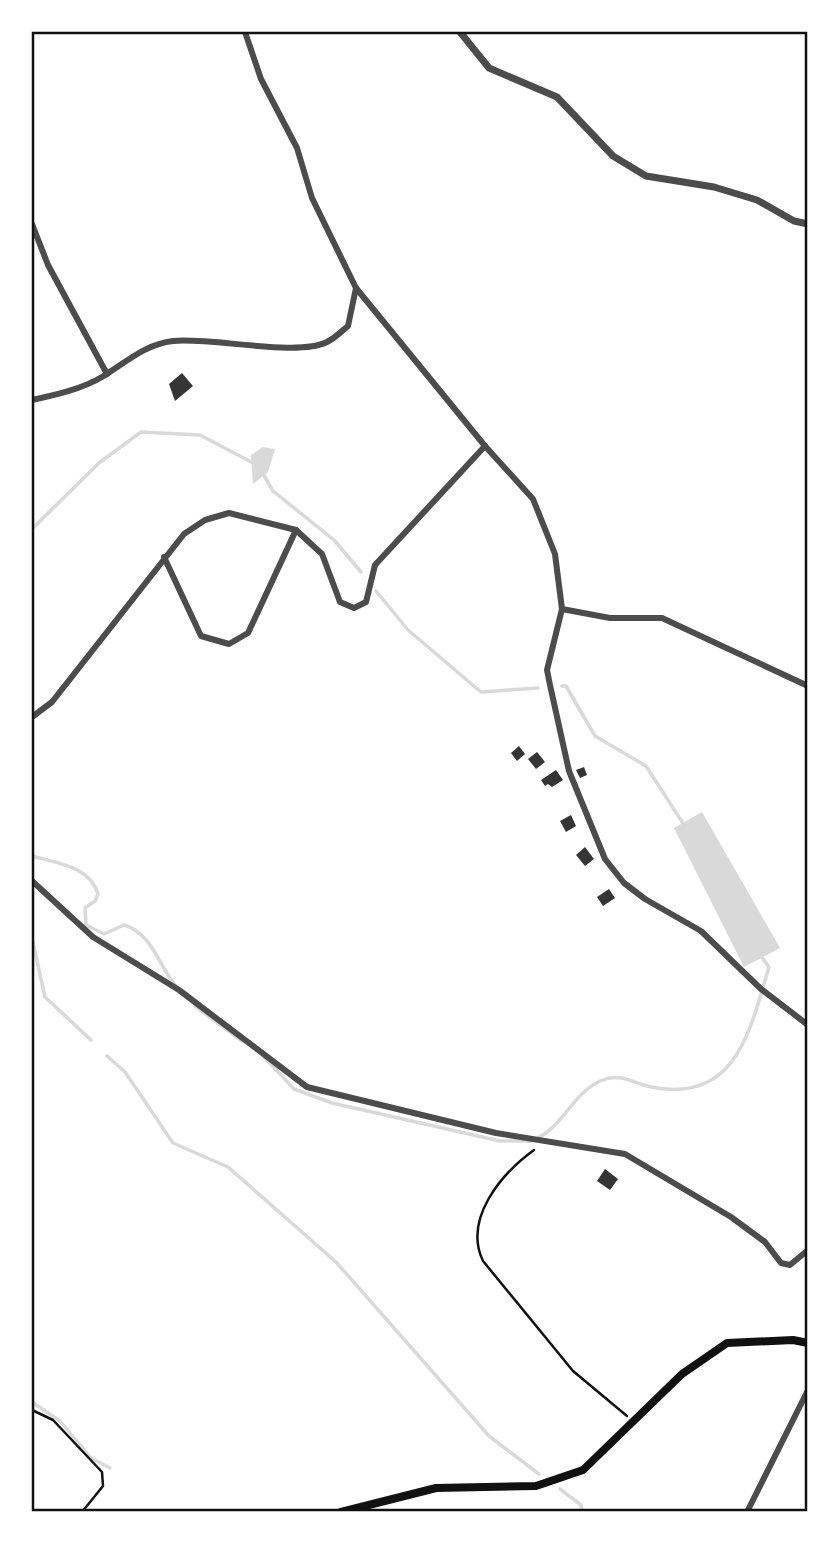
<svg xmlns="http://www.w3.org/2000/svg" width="839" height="1543" viewBox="0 0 839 1543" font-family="Montserrat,sans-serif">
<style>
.water{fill:#d9d9d9}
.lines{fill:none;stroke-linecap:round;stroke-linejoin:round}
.stream{stroke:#d9d9d9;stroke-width:3.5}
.building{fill:#353535}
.path{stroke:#111;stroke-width:2.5}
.minor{stroke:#4c4c4c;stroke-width:6}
.tertiary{stroke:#4c4c4c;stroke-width:7}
.secondary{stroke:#111;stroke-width:8}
.neatline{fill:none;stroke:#111;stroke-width:2.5}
</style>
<rect width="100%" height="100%" fill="#fff"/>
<!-- water -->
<g class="water">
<polygon points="263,447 275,449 268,472 253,484 251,455"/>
<polygon points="702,812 780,948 744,967 674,828"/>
</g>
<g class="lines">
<!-- stream -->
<g class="stream">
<polyline points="262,472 273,491 334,540 361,572"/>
<polyline points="32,529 99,463 141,432 200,435 255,464"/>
<polyline points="376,591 408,630 481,692 538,688"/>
<polyline points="562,686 566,686 595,736 646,766 684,825"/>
<path d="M32 856C56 863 90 866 98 894L95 901 85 908 86 925 104 934 124 925C152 933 159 966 175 985"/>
<polyline points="32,938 45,997 91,1040"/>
<polyline points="195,1006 242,1041"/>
<polyline points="107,1056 125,1072 173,1143 228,1167 336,1262 489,1436 539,1474"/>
<polyline points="265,1058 294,1089 332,1103 500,1141 531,1141"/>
<path d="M538 1138C564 1124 573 1094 600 1081 620 1072 633 1083 651 1087 736 1104 750 1031 769 967L761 956"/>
<polyline points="32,1402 60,1421 91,1458 110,1468"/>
<polyline points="560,1489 581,1505 582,1512"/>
</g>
</g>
<!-- building -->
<g class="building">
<polygon points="182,373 193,386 175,401 169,384"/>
<polygon points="519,746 525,754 517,761 511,753"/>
<polygon points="537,752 545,762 536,769 528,759"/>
<polygon points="584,767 587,775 580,778 576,770"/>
<polygon points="556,770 563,780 552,787 548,784 545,786 541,780"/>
<polygon points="571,815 576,826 566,832 560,821"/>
<polygon points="585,847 594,859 585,866 576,855"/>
<polygon points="609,889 615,898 603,906 597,897"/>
<polygon points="605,1169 618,1179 610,1190 597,1181"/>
</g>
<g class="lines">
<!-- path -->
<g class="path">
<path d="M534 1150C501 1174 463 1219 483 1261L573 1371 627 1416"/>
<polyline points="32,1410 53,1420 102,1472 103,1486 82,1512"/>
</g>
<!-- minor -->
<g class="minor">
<polyline points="32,224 48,265 107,374"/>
<polyline points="356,288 485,446 533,499 555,554 562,609 547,670 550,685 569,771 605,859 624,883 645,899 701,931 761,989 808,1025"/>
<path d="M32 400C55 395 82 389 102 377 125 363 145 344 173 341 211 337 297 357 327 342 335 338 342 331 348 326L356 288 312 198 297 148 261 79 245 32"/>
<polyline points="164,557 201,636 229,644 248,633 296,530"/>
<polyline points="562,609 610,618 662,618 808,686"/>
<polyline points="32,717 52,702 184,534 205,520 229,513 296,530 322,554 340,602 354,608 366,602 375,565 485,446"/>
<polyline points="32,881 93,937 179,990 307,1087 496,1133 625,1154 731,1217 765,1242 781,1263 790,1265 808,1250"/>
<polyline points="747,1512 808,1390"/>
</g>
<!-- tertiary -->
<polyline class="tertiary" points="460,32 489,68 557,97 613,156 646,176 714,187 757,200 794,221 808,224"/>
<!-- secondary -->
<polyline class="secondary" points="341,1512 436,1488 536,1486 583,1470 682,1374 727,1343 793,1340 808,1343"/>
</g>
<!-- border -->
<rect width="839" height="1543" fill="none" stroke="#ffffff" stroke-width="66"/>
<rect x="33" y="33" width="773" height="1477" class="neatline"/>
</svg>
